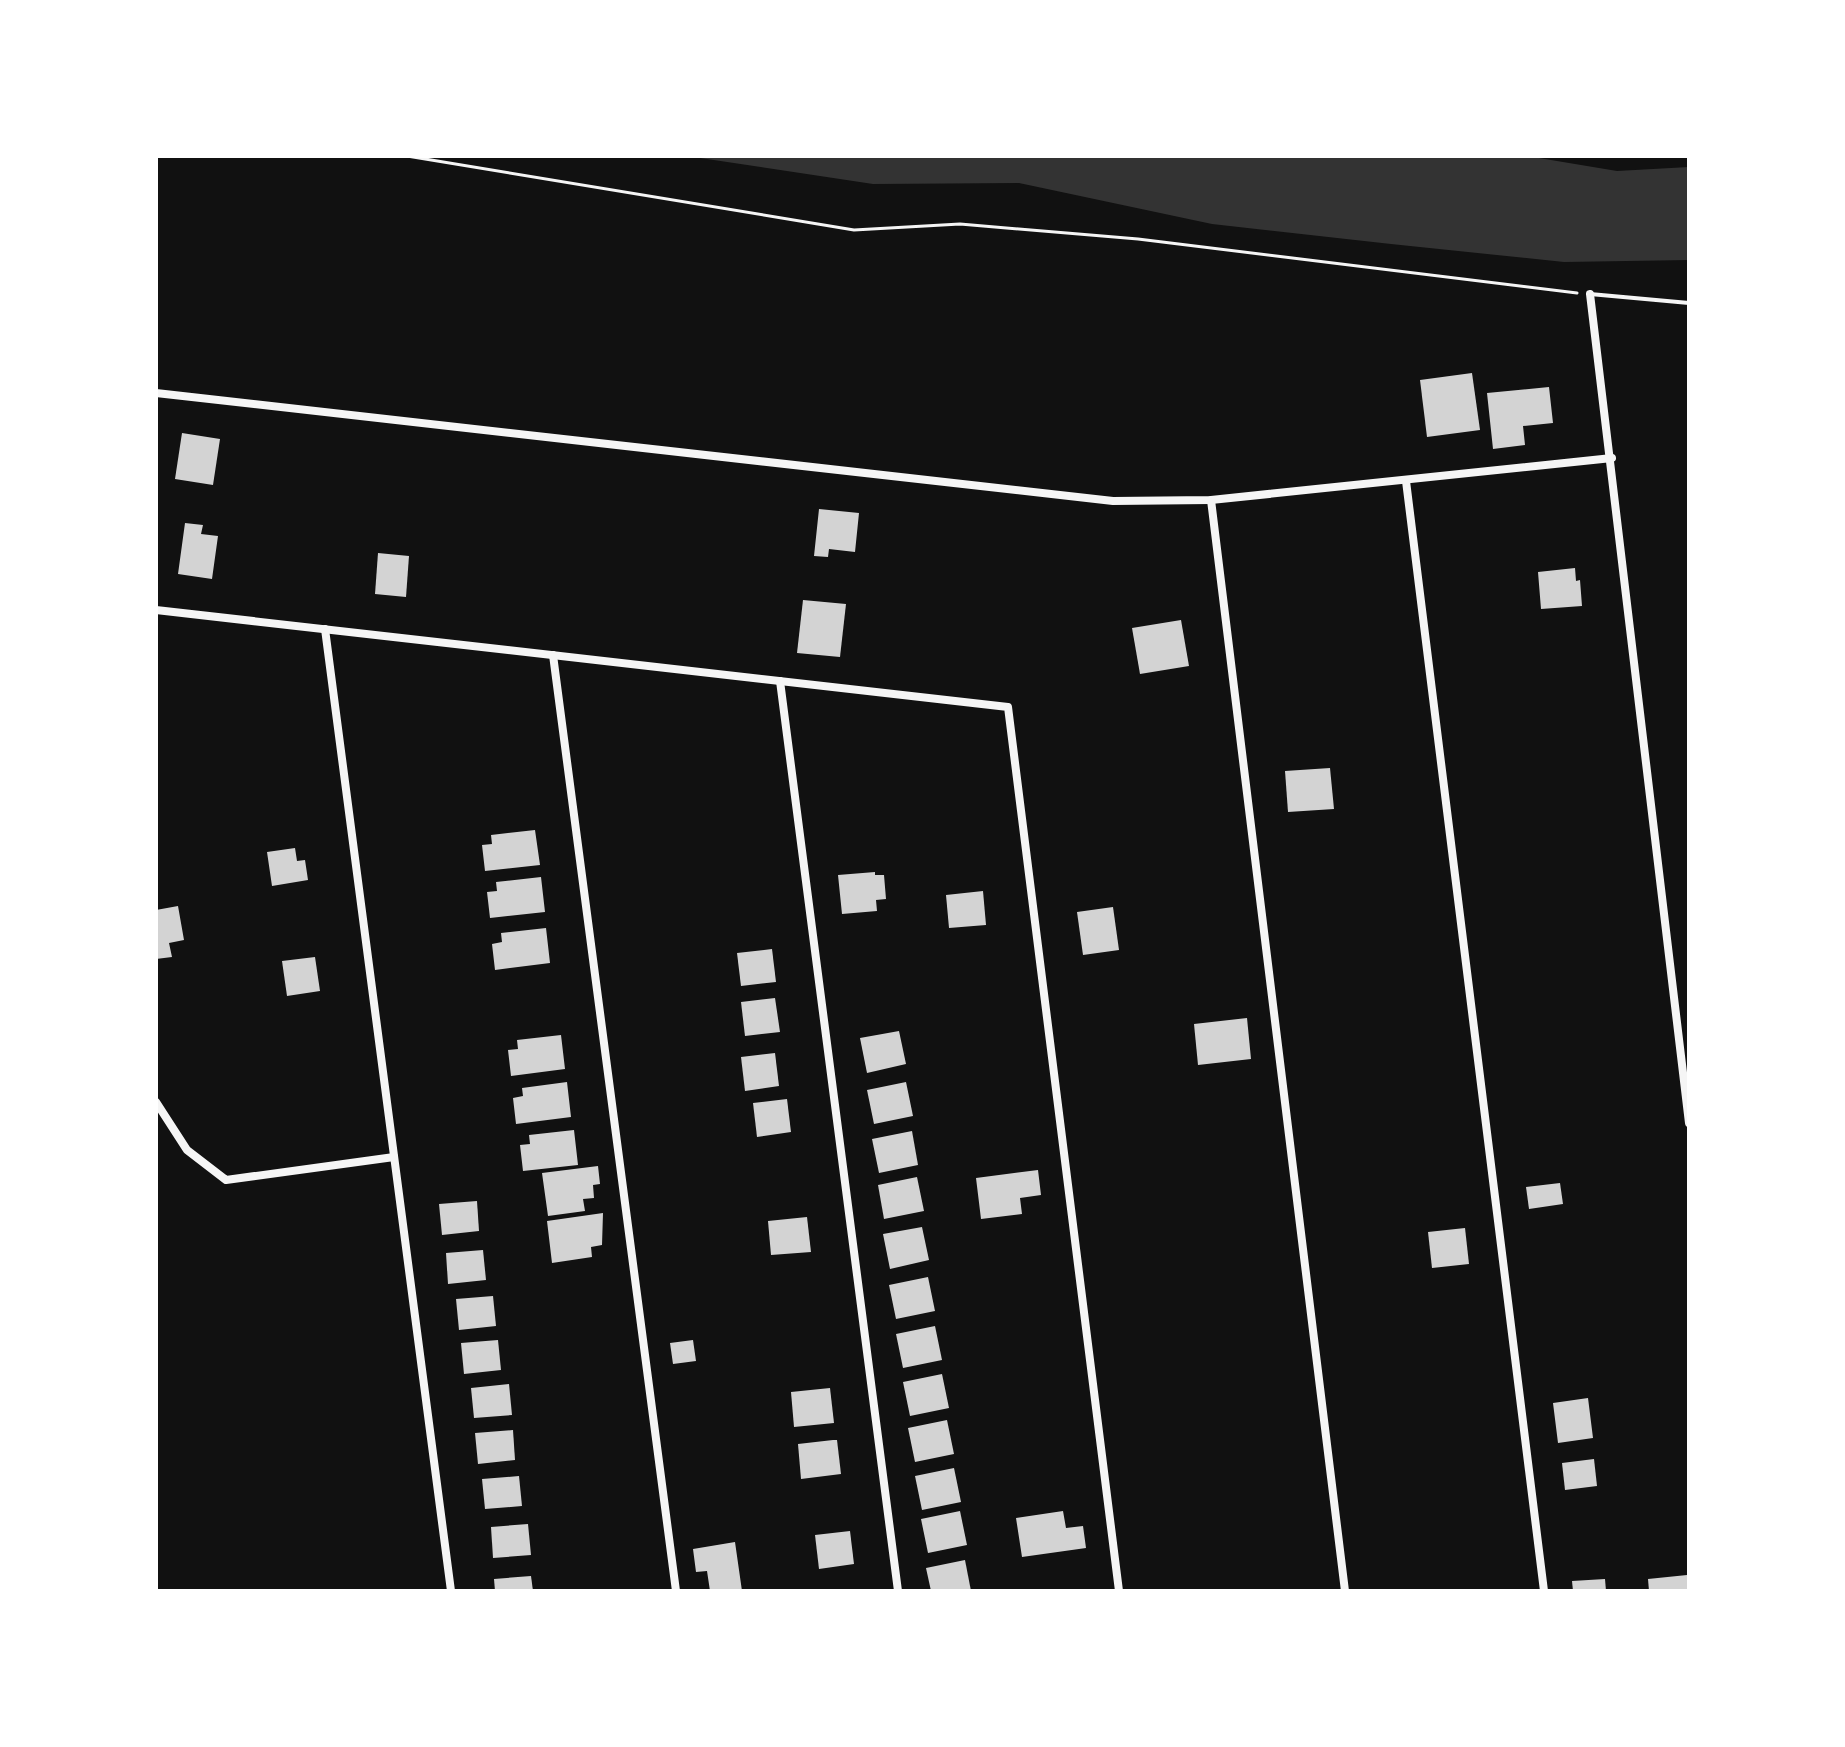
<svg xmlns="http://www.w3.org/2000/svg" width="1845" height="1747" viewBox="0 0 1845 1747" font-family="'Roboto Condensed',sans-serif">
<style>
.water{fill:#333}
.building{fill:#d3d3d3}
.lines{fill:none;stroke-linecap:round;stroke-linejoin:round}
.path{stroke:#f5f5f5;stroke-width:3}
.service{stroke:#f5f5f5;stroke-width:4}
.minor{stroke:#f5f5f5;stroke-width:8}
</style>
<rect width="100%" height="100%" fill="#111"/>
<!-- water -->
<polygon class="water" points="687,156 1527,156 1617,171 1689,167 1689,260 1564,262 1391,244 1212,224 1019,183 873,184"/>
<!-- building -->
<g class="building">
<polygon points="1472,373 1480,430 1427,437 1420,380"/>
<polygon points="1549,387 1553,423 1523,426 1525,445 1493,449 1487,393"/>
<polygon points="182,433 220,439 213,485 175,479"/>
<polygon points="819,509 859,513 855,552 829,549 828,557 814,556"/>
<polygon points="185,523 203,525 201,534 218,536 212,579 178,574"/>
<polygon points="378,553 409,556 406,597 375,594"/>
<polygon points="1575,568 1576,581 1580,580 1582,606 1541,609 1538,572"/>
<polygon points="803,600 846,604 840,657 797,653"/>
<polygon points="1181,620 1189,666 1140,674 1132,628"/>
<polygon points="1330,768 1334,809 1288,812 1285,771"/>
<polygon points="535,830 540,865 485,871 482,845 492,844 491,835"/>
<polygon points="295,848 297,861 305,860 308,880 272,886 267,852"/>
<polygon points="875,872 875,875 884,875 886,899 876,900 877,911 842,914 838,875"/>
<polygon points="541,877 545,912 490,918 487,892 497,891 496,882"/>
<polygon points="983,891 986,925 949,928 946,895"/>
<polygon points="178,906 184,940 169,943 172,957 156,959 156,910"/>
<polygon points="1113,907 1119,950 1083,955 1077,912"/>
<polygon points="546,928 550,963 495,970 492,944 502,942 501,933"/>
<polygon points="772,949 776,982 741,986 737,953"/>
<polygon points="315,957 320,991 287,996 282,961"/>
<polygon points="775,998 780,1032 745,1036 741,1002"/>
<polygon points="1247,1018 1251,1059 1198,1065 1194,1024"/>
<polygon points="899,1031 906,1064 867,1073 860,1038"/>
<polygon points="561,1035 565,1069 511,1076 508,1050 518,1049 517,1040"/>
<polygon points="775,1053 779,1086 745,1091 741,1057"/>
<polygon points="567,1082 571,1117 516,1124 513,1098 523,1096 522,1088"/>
<polygon points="906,1082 913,1116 874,1124 867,1090"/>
<polygon points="787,1099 791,1132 757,1137 753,1103"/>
<polygon points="574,1130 578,1165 523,1171 520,1145 530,1144 529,1135"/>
<polygon points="912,1131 918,1165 879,1173 872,1139"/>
<polygon points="598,1166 600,1184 593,1185 594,1198 583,1199 585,1211 548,1216 542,1173"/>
<polygon points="1038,1170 1041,1195 1020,1198 1022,1214 981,1219 976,1178"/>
<polygon points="917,1177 924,1211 884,1219 878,1185"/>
<polygon points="1560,1183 1563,1204 1529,1209 1526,1187"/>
<polygon points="477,1201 479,1231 442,1235 439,1204"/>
<polygon points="603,1213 602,1245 591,1247 592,1257 552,1263 547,1221"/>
<polygon points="807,1217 811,1252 771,1255 768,1221"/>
<polygon points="922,1227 929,1260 890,1269 883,1234"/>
<polygon points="1465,1228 1469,1264 1432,1268 1428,1232"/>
<polygon points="483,1250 486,1280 448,1284 446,1253"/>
<polygon points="928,1277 935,1311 896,1319 889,1285"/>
<polygon points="493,1296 496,1326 459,1330 456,1299"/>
<polygon points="935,1326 942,1360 903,1368 896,1334"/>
<polygon points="498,1340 501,1370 464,1374 461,1343"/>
<polygon points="693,1340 696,1361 673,1364 670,1343"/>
<polygon points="942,1374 949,1408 910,1416 903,1382"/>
<polygon points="509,1384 512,1415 474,1418 471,1388"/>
<polygon points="830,1388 834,1423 794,1427 791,1392"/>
<polygon points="1588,1398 1593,1438 1558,1443 1553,1403"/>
<polygon points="947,1420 954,1454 915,1462 908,1428"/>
<polygon points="513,1430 515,1460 478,1464 475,1433"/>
<polygon points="833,1440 837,1440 841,1474 801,1479 798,1444"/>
<polygon points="1594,1459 1597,1486 1565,1490 1562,1463"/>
<polygon points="954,1468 961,1502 922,1510 915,1476"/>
<polygon points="519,1476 522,1506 485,1509 482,1479"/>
<polygon points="960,1511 967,1545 928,1553 921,1519"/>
<polygon points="1063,1511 1066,1528 1083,1526 1086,1548 1022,1557 1016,1518"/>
<polygon points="528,1524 531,1555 493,1558 491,1527"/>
<polygon points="850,1531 854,1564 819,1569 815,1535"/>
<polygon points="735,1542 742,1591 710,1591 707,1571 696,1572 693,1549"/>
<polygon points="965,1560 971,1591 931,1591 926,1568"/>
<polygon points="1687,1575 1689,1591 1649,1591 1648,1579"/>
<polygon points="531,1576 533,1591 495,1591 494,1579"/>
<polygon points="1605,1579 1606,1591 1573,1591 1572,1581"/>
</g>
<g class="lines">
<!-- path -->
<polyline class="path" points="407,156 854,230 960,224 1138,239 1577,293"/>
<!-- service -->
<polyline class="service" points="1590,294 1689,303"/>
<!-- minor -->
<g class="minor">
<polyline points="1590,294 1689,1123"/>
<polyline points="156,393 1113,501 1211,500 1612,458"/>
<polyline points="1406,481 1544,1591"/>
<polyline points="1211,500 1345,1591"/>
<polyline points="156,610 1008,707 1119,1591"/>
<polyline points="325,629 451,1591"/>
<polyline points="553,655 676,1591"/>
<polyline points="780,681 898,1591"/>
<polyline points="156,1102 187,1150 226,1180 394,1157"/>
</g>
</g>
<!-- border -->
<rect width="1845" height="1747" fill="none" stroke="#ffffff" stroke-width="316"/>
</svg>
